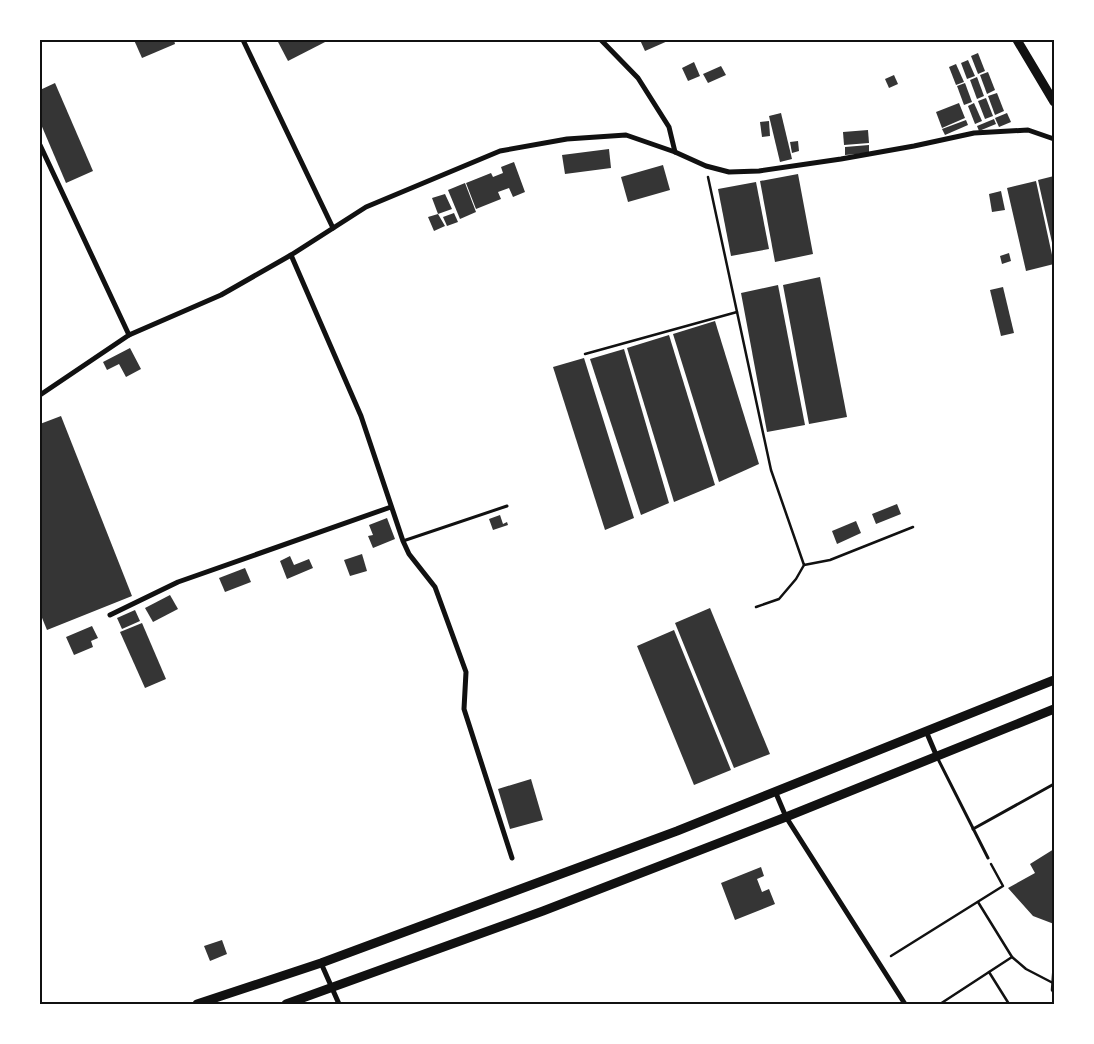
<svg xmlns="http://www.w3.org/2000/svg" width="1094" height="1044" viewBox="0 0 1094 1044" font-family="'PT Serif',serif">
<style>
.building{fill:#353535}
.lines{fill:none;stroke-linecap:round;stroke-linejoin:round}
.path{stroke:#111;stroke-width:2.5}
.service{stroke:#111;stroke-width:3}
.minor{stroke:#111;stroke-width:5}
.secondary{stroke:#111;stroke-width:9}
.neatline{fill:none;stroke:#111;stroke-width:2}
</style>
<rect width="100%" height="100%" fill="#fff"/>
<!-- building -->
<g class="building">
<polygon points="134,40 174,40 175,44 142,58"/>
<polygon points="277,40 329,40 288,61"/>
<polygon points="640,40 670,40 645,51"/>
<polygon points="978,53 985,71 978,74 971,56"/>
<polygon points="968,60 975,76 967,79 961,63"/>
<polygon points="694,62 700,76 688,81 682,68"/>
<polygon points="956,64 964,82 956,85 949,67"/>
<polygon points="721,66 726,75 708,83 703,74"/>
<polygon points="988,72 995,90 987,94 980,75"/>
<polygon points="894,75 898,84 889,88 885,79"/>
<polygon points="977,77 984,96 977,99 970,80"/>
<polygon points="55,83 93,171 66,183 40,122 40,90"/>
<polygon points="965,83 972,102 964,105 957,86"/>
<polygon points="997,93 1004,111 995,115 988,96"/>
<polygon points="986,98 993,116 985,119 978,101"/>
<polygon points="959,103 965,118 942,128 936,112"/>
<polygon points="974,103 982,121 975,124 968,106"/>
<polygon points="781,113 792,159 780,162 769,116"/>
<polygon points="1007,113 1011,122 999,127 995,118"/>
<polygon points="994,119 996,124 979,131 977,126"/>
<polygon points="966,120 968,125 945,135 942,129"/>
<polygon points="769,121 770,136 762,137 760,122"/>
<polygon points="868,130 869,143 844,145 843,132"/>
<polygon points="798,141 799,151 792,153 790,142"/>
<polygon points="869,145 869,153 845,155 845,147"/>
<polygon points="609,149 611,168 565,174 562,155"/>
<polygon points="514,162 525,192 513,197 509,188 498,192 501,199 476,209 466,183 491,173 493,177 503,173 501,167"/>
<polygon points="663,165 670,190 628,202 621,177"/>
<polygon points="798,174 813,254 775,262 760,181"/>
<polygon points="1054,176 1054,247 1053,247 1038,180"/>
<polygon points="1036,181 1054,264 1026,271 1007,188"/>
<polygon points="756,182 769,249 731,256 718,189"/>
<polygon points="465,183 476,212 460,219 448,190"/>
<polygon points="1001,191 1005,210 992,212 989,194"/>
<polygon points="445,194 452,209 438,214 445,226 434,231 428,217 438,214 432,198"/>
<polygon points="454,213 458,222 447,226 443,217"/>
<polygon points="1009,253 1011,261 1002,264 1000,256"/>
<polygon points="820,277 847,417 809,424 783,285"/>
<polygon points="778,285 805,425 767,432 741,293"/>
<polygon points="1003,287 1014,333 1001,336 990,290"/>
<polygon points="715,321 759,464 719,482 673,334"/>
<polygon points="669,335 715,485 674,502 627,348"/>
<polygon points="130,348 141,369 126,377 119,364 107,370 103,362"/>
<polygon points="624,349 669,503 641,515 590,359"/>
<polygon points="584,358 634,518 605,530 553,367"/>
<polygon points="61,416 132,596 47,630 40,613 40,424"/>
<polygon points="897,504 901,514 876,524 872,514"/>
<polygon points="500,515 503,524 507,522 508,525 493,530 489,519"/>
<polygon points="387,518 395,539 373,548 368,536 373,535 369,525"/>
<polygon points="856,521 861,533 837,544 832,531"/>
<polygon points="362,554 367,571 350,576 344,560"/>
<polygon points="290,556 294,565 309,559 313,568 287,579 280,561"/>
<polygon points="245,568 251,582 225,592 219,578"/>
<polygon points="170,595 178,609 153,622 145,608"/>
<polygon points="710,608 770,754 734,768 675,623"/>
<polygon points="135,610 140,621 122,629 117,618"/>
<polygon points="142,623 166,679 145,688 120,632"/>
<polygon points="92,626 98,638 91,641 93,647 74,655 66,637"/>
<polygon points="674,630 731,770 694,785 637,646"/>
<polygon points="531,779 543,820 510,829 498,789"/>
<polygon points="1054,849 1054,924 1033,916 1008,888 1035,873 1030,864"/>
<polygon points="761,867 764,876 757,879 762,892 769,889 775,904 735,920 721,883"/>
<polygon points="222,940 227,954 210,961 204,946"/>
</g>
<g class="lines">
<!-- path -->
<g class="path">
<polyline points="708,177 771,470 804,565 830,560 913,527"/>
<polyline points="585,354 737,312"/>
<polyline points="756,607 779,599 796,579 804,565"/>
<polyline points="978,902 1012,957 1026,969 1053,983"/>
<polyline points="891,956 1003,886 991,864"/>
<polyline points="1054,962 1052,990 1054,993"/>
<polyline points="989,972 1009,1004"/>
<polyline points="940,1004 1012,957"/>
</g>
<!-- service -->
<g class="service">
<polyline points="403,541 507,506"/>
<polyline points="937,757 988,858"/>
<polyline points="973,829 1054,784"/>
</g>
<!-- minor -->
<g class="minor">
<polyline points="243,40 333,228"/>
<polyline points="601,40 638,78 669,127 675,152"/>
<polyline points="40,145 129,335"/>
<polyline points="291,255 361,416 403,541 409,554 435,587 466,672 464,709 512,858"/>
<polyline points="40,395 129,335 221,295 291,255 366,207 500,151 567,139 626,135 675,152 706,166 729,172 759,171 841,159 914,146 974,133 1028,130 1054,139"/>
<polyline points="110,615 178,582 391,507"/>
<polyline points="926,731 937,757"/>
<polyline points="775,791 786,817 905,1004"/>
<polyline points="321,963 339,1004"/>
</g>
<!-- secondary -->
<g class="secondary">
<polyline points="1017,40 1054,102"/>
<polyline points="197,1004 321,963 677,831 1054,680"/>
<polyline points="286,1004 543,911 786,817 1054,709"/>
</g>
</g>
<!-- border -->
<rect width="1094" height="1044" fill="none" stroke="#ffffff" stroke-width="82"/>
<rect x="41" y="41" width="1012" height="962" class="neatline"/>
</svg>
